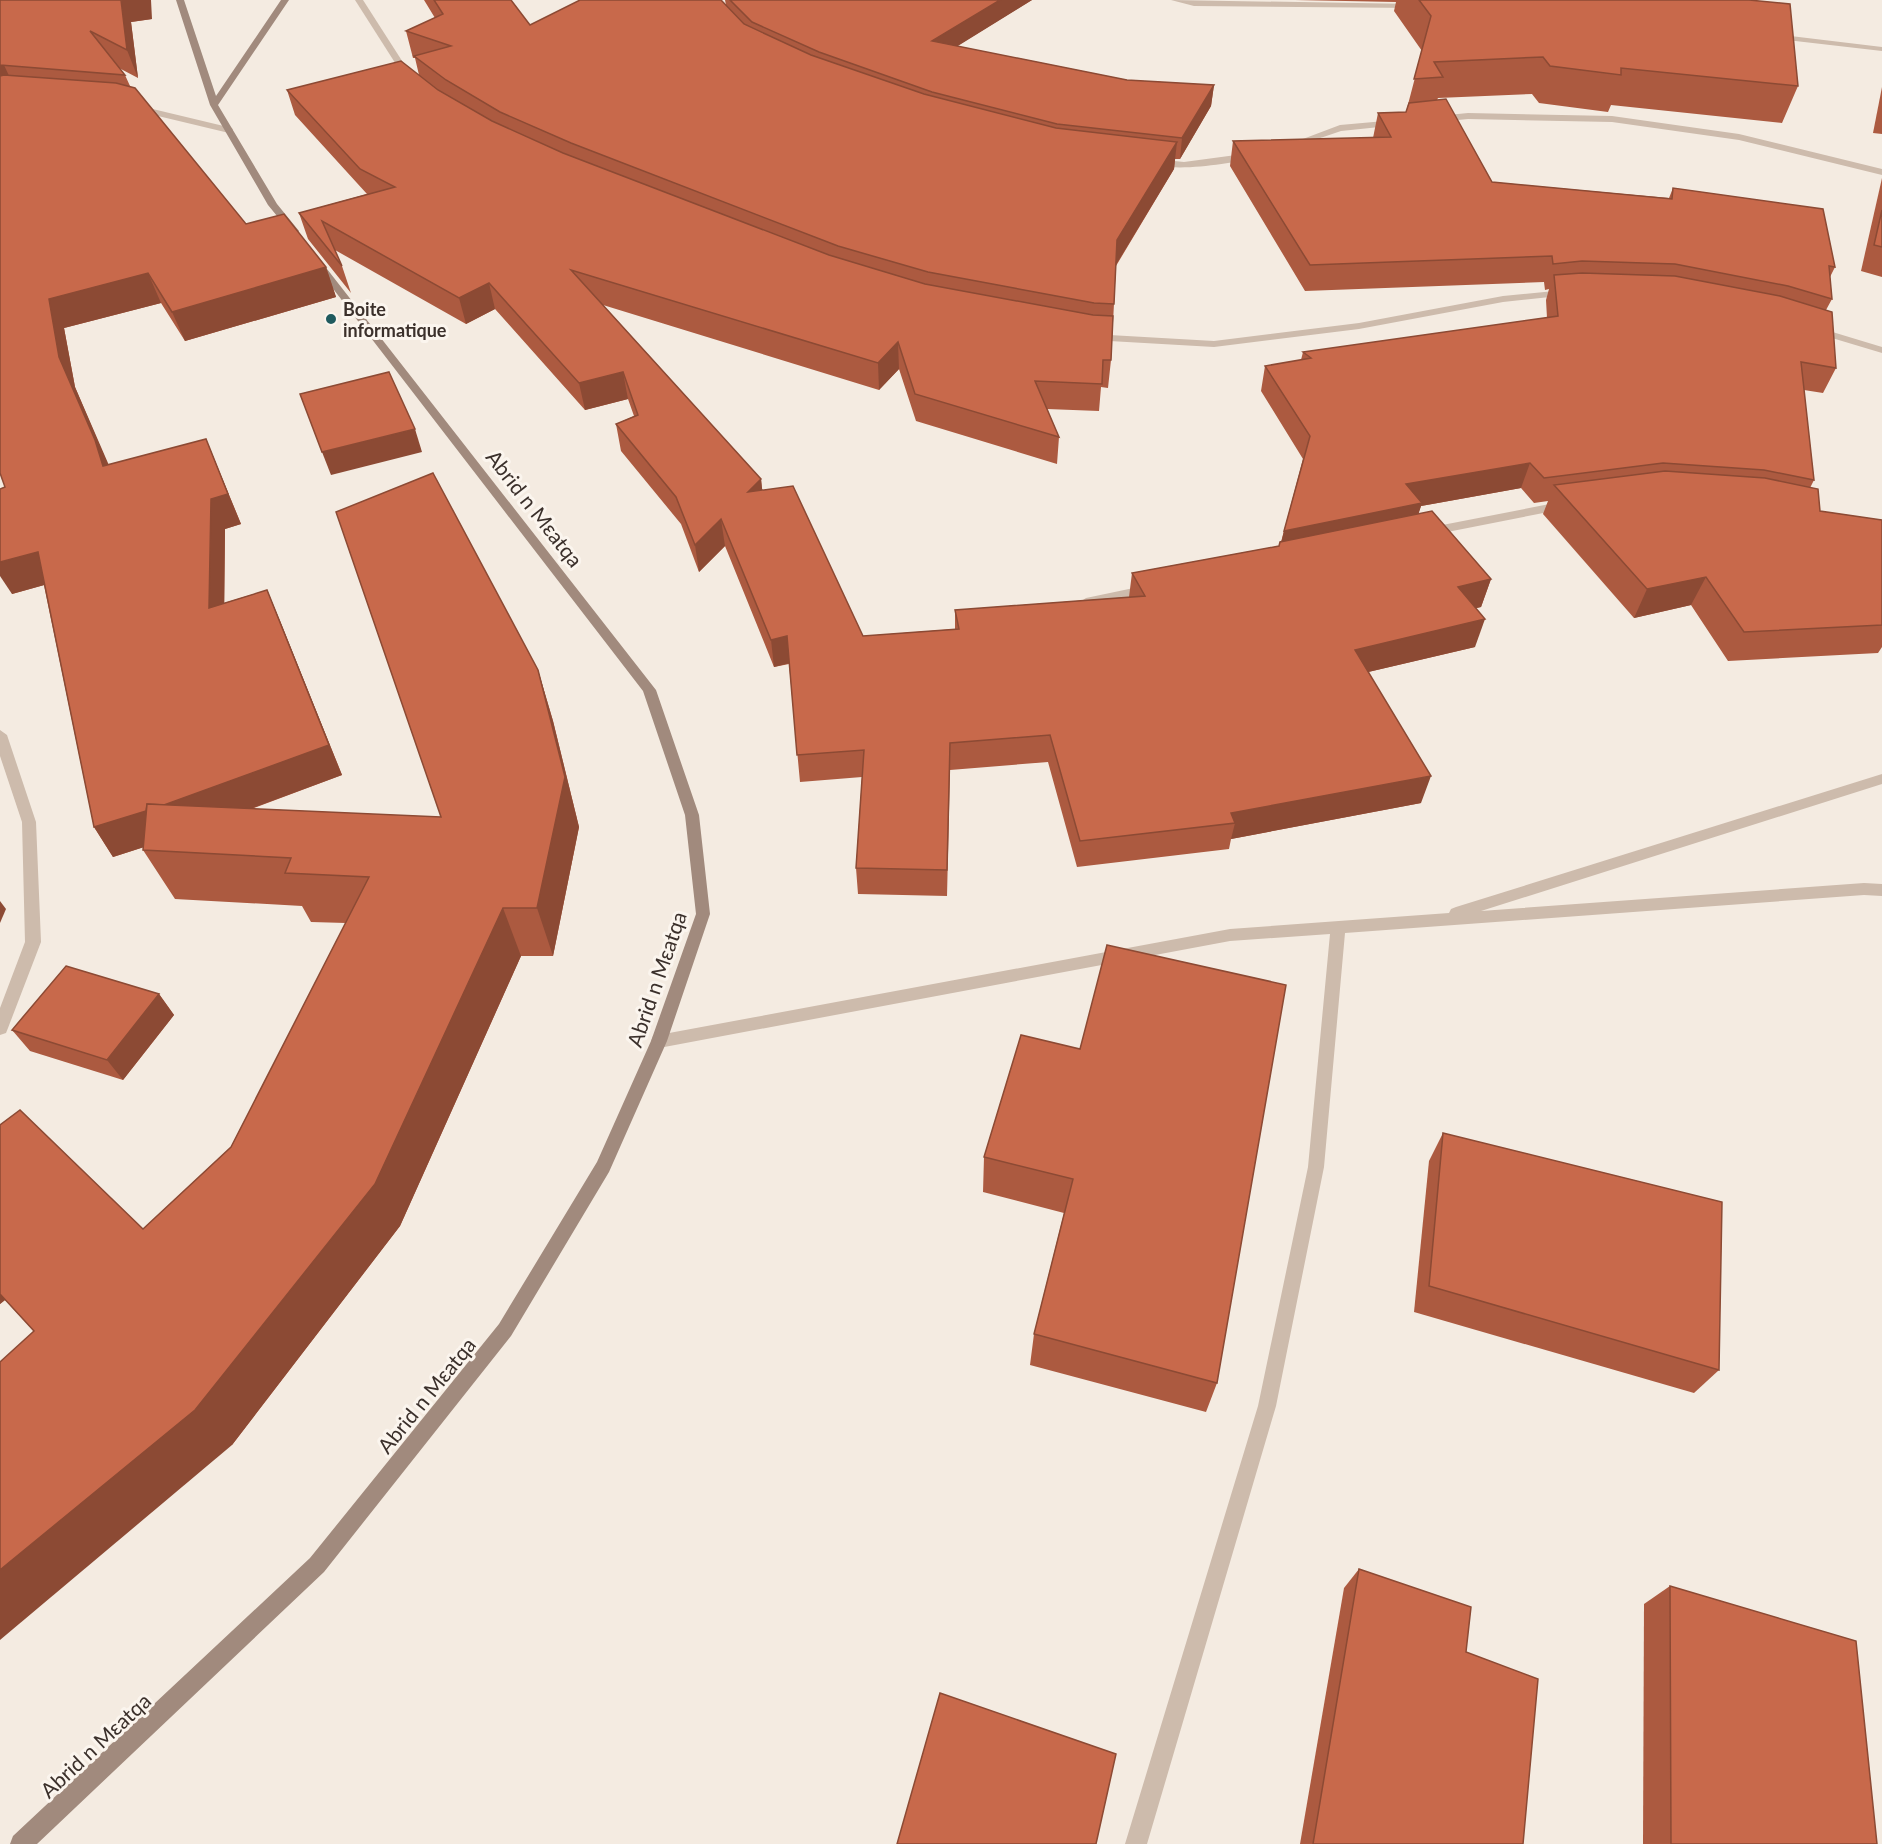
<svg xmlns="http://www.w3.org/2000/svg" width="1882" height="1844" viewBox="0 0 1882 1844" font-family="Lato,sans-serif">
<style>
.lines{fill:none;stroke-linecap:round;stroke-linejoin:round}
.street{fill:#cdbbac;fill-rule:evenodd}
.secondary{fill:#a18a7d;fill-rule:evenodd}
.wall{fill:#ac5a40}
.shaded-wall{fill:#8c4a34}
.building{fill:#c8694b;stroke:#8c4a34;stroke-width:1.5}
.poi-dot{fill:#1f5a5e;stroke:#fbf5ee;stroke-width:2}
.labels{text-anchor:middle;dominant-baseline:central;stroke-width:6;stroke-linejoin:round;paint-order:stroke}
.far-poi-label{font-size:18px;font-weight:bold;fill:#3b302b;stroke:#fbf5ee;text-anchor:start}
.street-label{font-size:21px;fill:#3b302b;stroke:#fbf5ee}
</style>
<rect width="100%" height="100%" fill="#f4ebe1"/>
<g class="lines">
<!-- street -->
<g class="street">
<polygon points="355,0 363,0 413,78 412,80 406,80"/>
<polygon points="1171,0 1415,4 1419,6 1415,8 1194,6"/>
<polygon points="1773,34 1882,47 1882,51 1770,38 1769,36"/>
<polygon points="136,105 232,128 233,130 229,133 133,110 133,106"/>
<polygon points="1468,113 1612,116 1739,134 1882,169 1882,175 1739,140 1612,122 1468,119 1438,122 1434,119 1438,116"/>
<polygon points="1396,120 1400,123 1399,125 1341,131 1294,147 1287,145 1340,125"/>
<path d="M1251 153 1254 154V158C1233 163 1168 174 1150 162L1155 159 1184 162Z"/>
<polygon points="1565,290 1569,291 1569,295 1503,302 1359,329 1214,347 1092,340 1087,337 1092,334 1214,341 1359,323 1503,296"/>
<polygon points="1816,327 1882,347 1882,353 1812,332 1811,330"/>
<polygon points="1565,501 1569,502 1569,508 1427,536 1421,532 1427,528"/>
<polygon points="1148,585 1154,589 1152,592 1086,606 1080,602 1086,598"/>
<polygon points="0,730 7,735 36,822 41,942 8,1028 6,1033 0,1035 0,1008 25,942 22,822 0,756"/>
<polygon points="1882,774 1882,784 1481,911 1864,883 1882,884 1882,896 1864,895 1345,933 1324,1167 1276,1406 1147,1844 1125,1844 1258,1406 1308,1167 1330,934 1230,941 659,1048 653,1046 651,1041 653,1036 1230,929 1449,913 1451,909 1456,907"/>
</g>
<!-- secondary -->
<g class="secondary">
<polygon points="176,0 184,0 216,96 281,0 289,0 218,105 277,204 299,231 297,233 291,233 268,205 210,105"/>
<polygon points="314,260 320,260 656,690 699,815 710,914 667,1041 609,1172 511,1336 324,1572 37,1844 10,1844 13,1836 310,1558 499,1324 597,1162 651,1041 696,914 685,815 643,691 314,264"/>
</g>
</g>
<!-- wall -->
<g class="wall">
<polygon points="0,0 152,19 131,22 138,78 119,68 125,75 130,86 246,224 326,267 336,297 185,341 161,303 64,328 75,387 108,465 206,439 241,524 225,529 224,603 267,590 280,621 342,775 251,809 441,817 538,670 553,721 579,827 553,956 521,956 400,1226 232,1445 34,1331 5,1300 0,1304 0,1125 143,1229 231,1147 346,923 311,922 302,906 175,899 143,850 144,847 113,857 94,827 44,585 12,594 5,487"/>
<polygon points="424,0 511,0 530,25 726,5 725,0 1032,0 957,46 1127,80 1214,85 1211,106 1180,159 1175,159 1174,169 1116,266 1111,360 1108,388 1101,387 1099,411 1047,409 1059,437 1057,464 916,421 899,369 879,390 603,305 761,479 762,490 863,636 955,629 955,610 1129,597 1132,573 1279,546 1281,542 1303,459 1261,391 1265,366 1301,360 1303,352 1547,318 1546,300 1549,289 1545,290 1544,282 1305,291 1230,166 1233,141 1373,138 1378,113 1406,112 1422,51 1394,11 1396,2 1295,0 1749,0 1798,86 1782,123 1611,105 1608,112 1539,103 1532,94 1438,98 1437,100 1492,182 1669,198 1673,188 1835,267 1830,277 1832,299 1826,310 1836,368 1823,393 1804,390 1814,480 1810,488 1820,511 1882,520 1882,647 1878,653 1728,661 1691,605 1634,618 1543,514 1548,501 1534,503 1521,488 1421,506 1418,514 1491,579 1481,607 1476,608 1475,647 1368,672 1421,803 1231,839 1229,849 1077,867 1048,762 950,770 947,896 858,894 856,868 862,777 800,782 789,664 774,667 725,546 699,572 681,524 621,451 616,424 634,416 628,399 585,410 495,309 466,324 335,250 342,266 351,293 308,239 299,213 367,194 295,115 287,90 419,75 415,58 413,58 406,31 435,18"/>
<polygon points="1882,87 1882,134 1873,133"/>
<polygon points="1882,178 1882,277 1861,271"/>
<polygon points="159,994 174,1015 123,1080 30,1051 12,1030"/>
<polygon points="1021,1035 1217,1383 1206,1412 1030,1365 1034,1334 1064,1213 983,1192 984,1157"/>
<polygon points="1443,1133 1719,1370 1694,1393 1414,1312 1429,1161"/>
<polygon points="1359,1569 1523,1844 1300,1844 1344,1588"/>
<polygon points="1670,1586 1877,1844 1643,1844 1644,1604"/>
</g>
<!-- shaded-wall -->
<g class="shaded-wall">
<polygon points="121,0 151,0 152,19 131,22 138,78 127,50"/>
<polygon points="1000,0 1032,0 932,62 932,41"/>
<polygon points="0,65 4,65 17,93 0,94"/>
<polygon points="1214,85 1211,106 1180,159 1182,138"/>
<polygon points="1177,142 1174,169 1114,268 1117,240"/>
<polygon points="326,267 336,297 185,341 172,312"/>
<polygon points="148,273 161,303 64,328 75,387 111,470 103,466 59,357 49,299"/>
<polygon points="489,283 495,309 466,324 459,298"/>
<polygon points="898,342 899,369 879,390 878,363"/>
<polygon points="623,372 628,399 585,410 579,383"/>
<polygon points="415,429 422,452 331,475 322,452"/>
<polygon points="206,439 241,524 225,529 224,638 209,608 211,499"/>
<polygon points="1530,463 1521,488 1421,506 1414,528 1278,556 1284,531 1406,484"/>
<polygon points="761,479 764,506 748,492"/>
<polygon points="721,519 725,546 699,572 695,545"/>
<polygon points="38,552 55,582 12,594 0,576 0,562"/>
<polygon points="1706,577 1691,605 1634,618 1647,589"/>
<polygon points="1491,579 1481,607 1448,615 1458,587"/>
<polygon points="267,590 280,621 342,775 169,839 113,857 94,827"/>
<polygon points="1485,619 1475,647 1347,677 1355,650"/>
<polygon points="787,636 790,663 774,667 771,640"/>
<polygon points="538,670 553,721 579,827 553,956 537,908"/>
<polygon points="1431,776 1421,803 1231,839 1235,823 1231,813"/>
<polygon points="0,901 6,909 0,923"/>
<polygon points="503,908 521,956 400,1226 232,1445 0,1640 0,1570"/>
<polygon points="159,994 174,1015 123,1080 107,1060"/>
<polygon points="0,1287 10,1296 0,1304"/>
</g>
<!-- building -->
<g class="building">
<polygon points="0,0 121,0 127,50 90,31 125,75 0,65"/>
<polygon points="434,0 511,0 530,25 580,0 721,0 744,24 811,55 924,94 1056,128 1177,142 1117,240 1114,304 1094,303 928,272 838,246 571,143 500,112 446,80 414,56 451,46 406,31 443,14"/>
<polygon points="730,0 1000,0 932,41 1127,80 1214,85 1182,138 1057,124 932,92 819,52 752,22"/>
<polygon points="1419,0 1749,0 1790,4 1798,86 1621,68 1621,75 1550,66 1543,57 1434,62 1443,77 1414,79 1431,16"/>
<polygon points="401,61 438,90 492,121 563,153 829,255 925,284 1093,315 1113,316 1111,360 1103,360 1102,384 1035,381 1059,437 915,394 898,342 878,363 571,270 761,479 748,492 793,486 863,636 959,629 955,610 1145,596 1132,573 1279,546 1280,542 1432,511 1491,579 1458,587 1485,619 1355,650 1431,776 1231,813 1235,823 1080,841 1050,735 950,743 947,870 856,868 864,750 797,755 787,636 771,640 721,519 695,545 676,497 616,424 638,415 623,372 579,383 489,283 459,298 322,221 342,266 299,213 395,187 360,169 287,90"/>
<polygon points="4,75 116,83 135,88 246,224 284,214 326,267 172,312 148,273 49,299 59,357 95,440 103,466 206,439 228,494 211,499 209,608 267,590 329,745 164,805 147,804 146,811 94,827 38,552 0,562 0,489 5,487 0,473 0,76"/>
<polygon points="1446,99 1492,182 1672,199 1673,188 1823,209 1835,267 1829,266 1832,299 1788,286 1675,264 1582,261 1553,264 1552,256 1310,265 1233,141 1391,137 1378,113 1406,112 1409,103"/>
<polygon points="1882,210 1882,247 1874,245"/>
<polygon points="1582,273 1675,276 1780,296 1832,312 1836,368 1801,362 1814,480 1764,470 1663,463 1544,478 1530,463 1406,484 1422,503 1284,531 1310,436 1265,366 1311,358 1303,352 1558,316 1554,275"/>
<polygon points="389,372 415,429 322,452 300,394"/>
<polygon points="1665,471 1765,478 1818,489 1820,511 1882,520 1882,625 1744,632 1706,577 1647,589 1554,485"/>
<polygon points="433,473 538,670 565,777 537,908 503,908 375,1184 195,1410 0,1570 0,1362 34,1331 0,1294 0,1125 20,1110 143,1229 231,1147 369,877 285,873 291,858 143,850 147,804 441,817 336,512"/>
<polygon points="1107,945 1286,985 1217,1383 1034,1334 1073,1179 984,1157 1021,1035 1080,1049"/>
<polygon points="66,966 159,994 107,1060 12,1030"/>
<polygon points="1443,1133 1722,1202 1719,1370 1429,1286"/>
<polygon points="1359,1569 1471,1607 1466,1652 1538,1679 1523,1844 1313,1844"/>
<polygon points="1670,1586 1856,1641 1877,1844 1671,1844"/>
<polygon points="940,1693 1116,1754 1096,1844 897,1844"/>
</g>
<!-- markers -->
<circle class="poi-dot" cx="331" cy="319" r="6"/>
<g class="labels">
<!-- far-poi labels -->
<g class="far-poi-label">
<text x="343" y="309">Boite<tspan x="343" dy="21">informatique</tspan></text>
</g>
<!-- street labels -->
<g class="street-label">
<text transform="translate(535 508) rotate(52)">Abrid n Mɛatqa</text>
<text transform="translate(656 979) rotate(-71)">Abrid n Mɛatqa</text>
<text transform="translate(426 1395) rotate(-51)">Abrid n Mɛatqa</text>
<text transform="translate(95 1745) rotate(-43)">Abrid n Mɛatqa</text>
</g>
</g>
</svg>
